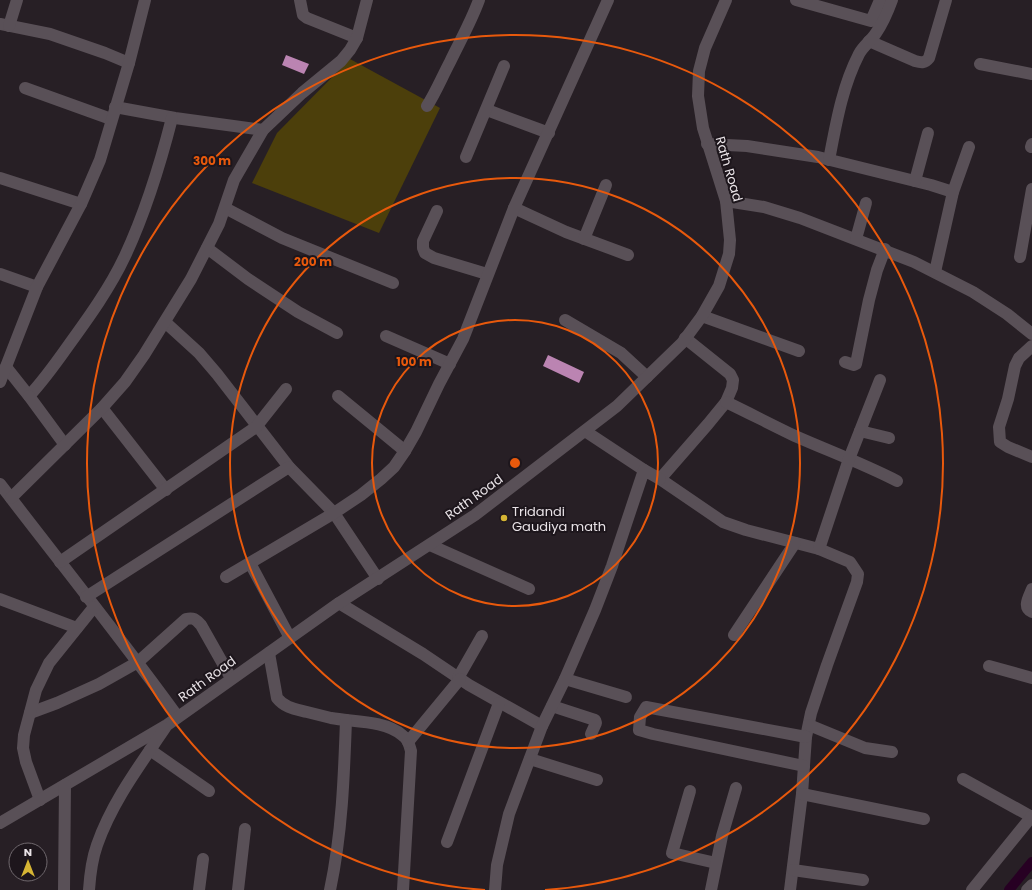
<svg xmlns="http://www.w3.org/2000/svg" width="1032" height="890" viewBox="0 0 1032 890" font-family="Poppins,sans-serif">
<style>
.green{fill:#4c3f0b}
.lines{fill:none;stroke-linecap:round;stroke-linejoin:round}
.canal{stroke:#270023;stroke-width:10}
.building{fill:#bb84b2}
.minor{stroke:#595057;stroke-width:12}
.ring{fill:none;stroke:#e8590c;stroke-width:2}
.poi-dot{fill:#d6b534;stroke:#1d161c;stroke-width:1.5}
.labels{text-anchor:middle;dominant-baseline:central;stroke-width:4;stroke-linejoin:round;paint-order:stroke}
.street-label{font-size:13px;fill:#e9e3e7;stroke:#1d161c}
.poi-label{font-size:13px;fill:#e9e3e7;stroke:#1d161c;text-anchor:start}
.centre{fill:#e8590c;stroke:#1d161c;stroke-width:2}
.ring-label{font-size:12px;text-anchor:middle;font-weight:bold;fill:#e8590c;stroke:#1d161c;stroke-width:4;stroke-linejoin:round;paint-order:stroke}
</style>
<rect width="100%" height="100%" fill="#271f25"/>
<!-- green -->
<polygon class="green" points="350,59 440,108 379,233 252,183 277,133"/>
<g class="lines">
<!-- canal -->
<polyline class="canal" points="1009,890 1032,862"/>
</g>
<!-- building -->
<g class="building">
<polygon points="286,55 309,64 304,74 282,65"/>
<polygon points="548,355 584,372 579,383 543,366"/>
</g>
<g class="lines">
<!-- minor -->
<g class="minor">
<polyline points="300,0 303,15 307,18 357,38"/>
<polyline points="796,0 871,21 880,0"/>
<polyline points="0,24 50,34 105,53 129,63"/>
<polyline points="9,26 17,0"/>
<path d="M869 41 915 61C922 63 925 63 929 58L946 0"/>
<polyline points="980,64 1032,74"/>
<polyline points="25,88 111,119"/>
<path d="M427 106C436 92 442 77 450 62 460 41 471 22 479 0"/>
<polyline points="115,107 175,118 263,130"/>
<polyline points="487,110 549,133"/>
<polyline points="707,144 747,146 818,157 931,185 953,192"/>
<polyline points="1031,147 1032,144"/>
<polyline points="466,157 504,66"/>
<path d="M829 160C836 124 842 87 859 54 863 46 871 41 876 33 883 23 888 11 892 0"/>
<polyline points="0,178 81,204"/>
<polyline points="915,181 928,133"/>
<polyline points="726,201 764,207 800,218 914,262 973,292 1007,314 1032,334"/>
<polyline points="225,208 282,238 393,283"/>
<polyline points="514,208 566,232 628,255"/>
<polyline points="437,211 423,241 423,248 425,253 434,258 487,274"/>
<polyline points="584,239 606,185"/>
<polyline points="856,239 866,203"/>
<polyline points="207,248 248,279 298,312 337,333"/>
<polyline points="1020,257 1032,189"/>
<polyline points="935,272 953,192 969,147"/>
<polyline points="0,274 37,287"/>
<polyline points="702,316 799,351"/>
<polyline points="565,320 621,353 647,377"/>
<polyline points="165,322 199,353 217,374 289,467 334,513 378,579"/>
<polyline points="386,336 450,364"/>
<polyline points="685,338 730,374 733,380 732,388 726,402 708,424 660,479 723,522 746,530 819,549 850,562 858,574 857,582 827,665 811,713 806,737 802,794 790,890"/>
<polyline points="1032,346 1019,358 1015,366 1008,399 999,427 1000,442 1008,447 1032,457"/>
<polyline points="845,362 854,365 856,364 869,300 877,270 885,249"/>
<path d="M6 367 29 396C44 380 56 363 68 346 89 317 110 288 125 256 146 211 160 165 172 118"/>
<polyline points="0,382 37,287 81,204 100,160 129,63 145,0"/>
<polyline points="29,396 65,445"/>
<polyline points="338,396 405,451"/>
<path d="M726 402C749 413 772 425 795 436 829 451 864 464 897 481"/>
<polyline points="102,408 166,490"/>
<polyline points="585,431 644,470"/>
<polyline points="860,431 889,438"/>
<path d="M0 484C59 561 121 638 178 717"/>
<polyline points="11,498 102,408 125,382 144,355 191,279 219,224 234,180 263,130 302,93 341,61 350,50 357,38 367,0"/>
<polyline points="430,545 529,589"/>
<polyline points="819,549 849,459 880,380"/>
<polyline points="60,562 256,427 286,389"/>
<polyline points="250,563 290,638"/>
<polyline points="226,577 334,513 361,495 381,479 394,467 405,451 416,432 439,384 463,339 514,208 608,0"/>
<path d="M1032 589C1029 597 1022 607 1032 612"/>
<polyline points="86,597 289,467"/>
<polyline points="0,599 77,628"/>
<polyline points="339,603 423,654 469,685 542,726"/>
<polyline points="734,635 795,543"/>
<path d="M269 653 277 698C285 708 295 709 307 712 315 714 323 716 331 718 352 722 385 720 402 735 408 739 409 744 411 751L403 890"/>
<polyline points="989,666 1032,678"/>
<polyline points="458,678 482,636"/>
<polyline points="565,679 626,697"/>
<polyline points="552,706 595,720 596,723 591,734"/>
<path d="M30 713 57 703 99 684 138 662 186 619C194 617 196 620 201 625L231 678"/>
<polyline points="809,725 865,748 892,752"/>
<polyline points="408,742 460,679"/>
<polyline points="150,750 209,791"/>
<polyline points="530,759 597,780"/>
<polyline points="804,766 653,734 639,730 640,717 646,707 806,737"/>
<polyline points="963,779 1032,817"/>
<polyline points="690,791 672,853 716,863"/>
<polyline points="802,794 924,819"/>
<polyline points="40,800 26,762 23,748 24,735 36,690 49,663 94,607"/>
<polyline points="0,823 167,725 339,603 475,515 617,406 682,343 702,316 719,286 729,254 730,240 726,201 703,128 698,96 699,71 705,48 726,0"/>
<polyline points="447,842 499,703"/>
<polyline points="793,870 863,880"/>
<polyline points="64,890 65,785"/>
<path d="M89 890C90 875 92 859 97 845 112 802 140 765 165 728"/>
<polyline points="199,890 203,859"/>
<polyline points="238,890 245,829"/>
<path d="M330 890C342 834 344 777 346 720"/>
<polyline points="495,890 497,865 509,814 542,726 565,679 595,610 612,566 644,470 660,479"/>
<polyline points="711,890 722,836 736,788"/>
<polyline points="972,890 1032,816"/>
<polyline points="1027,890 1032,885"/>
</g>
</g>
<!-- distance rings -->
<g class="ring">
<circle cx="515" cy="463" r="143"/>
<circle cx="515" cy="463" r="285"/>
<path d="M485 890A428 428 0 1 1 545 890"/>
</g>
<!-- markers -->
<circle class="poi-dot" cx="504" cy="518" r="4"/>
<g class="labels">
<!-- street labels -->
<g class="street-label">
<text transform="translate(729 169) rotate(74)">Rath Road</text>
<text transform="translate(474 497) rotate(-36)">Rath Road</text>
<text transform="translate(207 679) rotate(-36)">Rath Road</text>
</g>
<!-- poi labels -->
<g class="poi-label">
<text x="512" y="511">Tridandi<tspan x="512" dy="15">Gaudiya math</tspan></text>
</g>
</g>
<circle cx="515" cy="463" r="6" class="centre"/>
<g class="ring-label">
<text x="212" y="165">300 m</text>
<text x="313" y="266">200 m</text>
<text x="414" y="366">100 m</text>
</g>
<!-- north arrow -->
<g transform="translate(28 862)"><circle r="19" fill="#1d161c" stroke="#6f686d"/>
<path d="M0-3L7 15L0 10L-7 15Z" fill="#d6b534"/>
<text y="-6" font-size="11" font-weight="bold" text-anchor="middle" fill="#e9e3e7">N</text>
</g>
</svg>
